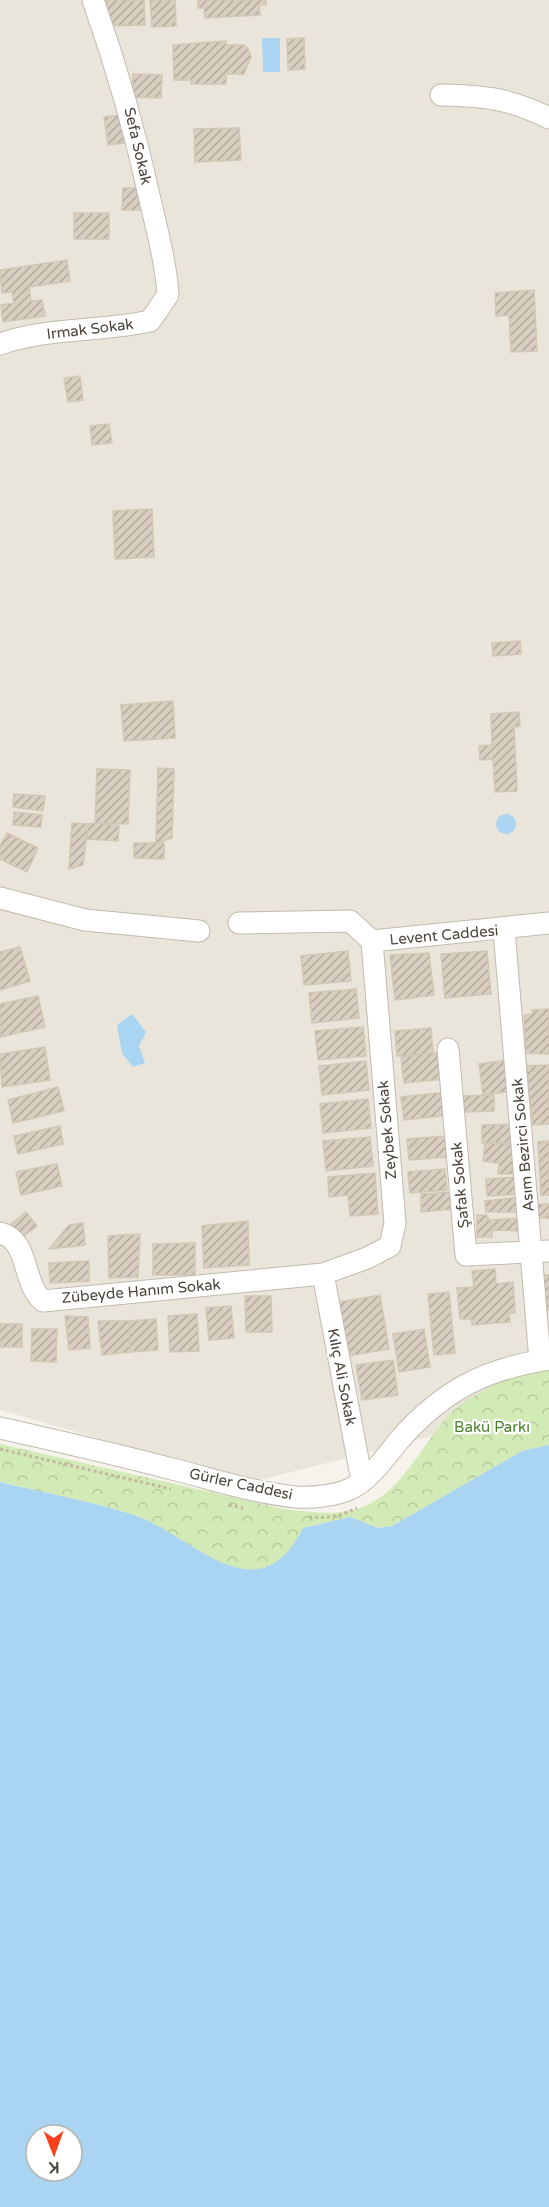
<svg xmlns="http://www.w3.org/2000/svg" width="549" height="2207" viewBox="0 0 549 2207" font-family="'Varela Round',sans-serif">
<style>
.residential{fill:#eae5da}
.park{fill:url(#park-crowns)}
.water{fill:#a9d4f2;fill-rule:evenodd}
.building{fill:url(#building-hatch);stroke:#d3c7b4;stroke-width:1.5}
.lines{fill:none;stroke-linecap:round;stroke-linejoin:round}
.minor-casing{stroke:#c2bbae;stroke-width:23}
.path{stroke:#c4b79f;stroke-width:3;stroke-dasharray:3 3;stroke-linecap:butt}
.minor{stroke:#fff;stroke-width:21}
.labels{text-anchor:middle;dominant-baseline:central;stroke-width:4.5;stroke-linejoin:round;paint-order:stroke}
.street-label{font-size:15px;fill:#4b4439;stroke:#fff}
.park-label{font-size:15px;fill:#4a7f2a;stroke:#fff}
</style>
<defs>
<pattern id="park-crowns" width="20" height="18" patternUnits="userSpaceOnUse" patternTransform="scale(1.5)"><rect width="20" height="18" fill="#d2eab5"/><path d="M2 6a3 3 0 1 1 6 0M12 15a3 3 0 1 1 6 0" fill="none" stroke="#b6ca9c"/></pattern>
<pattern id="building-hatch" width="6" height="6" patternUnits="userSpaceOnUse" patternTransform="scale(1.5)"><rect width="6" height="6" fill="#d8cfc1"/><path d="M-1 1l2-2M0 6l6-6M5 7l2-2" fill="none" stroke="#b1aa9e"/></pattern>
</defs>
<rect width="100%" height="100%" fill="#f6f3ec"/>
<!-- residential -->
<polygon class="residential" points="0,0 549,0 549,1406 252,1482 0,1410"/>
<!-- park -->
<path class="park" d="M549 1367V1445L522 1451 392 1526 378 1528 350 1517 303 1528C257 1619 194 1536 134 1515 91 1501 44 1493 0 1482V1444L284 1509C311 1512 338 1517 365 1506 405 1490 424 1438 454 1410 473 1392 524 1371 549 1367Z"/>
<!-- water -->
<g class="water">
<polygon points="262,38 280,38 280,72 263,72"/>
<circle cx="506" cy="824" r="10"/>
<polygon points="132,1014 146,1032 139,1046 145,1063 133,1067 122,1053 117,1025"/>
<path d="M549 1445V2207H0V1482C44 1493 91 1501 134 1515 193 1535 257 1619 303 1528L350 1517 378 1528 392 1526 522 1451ZM36 2135H72V2171H36Z"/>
</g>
<!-- building -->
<g class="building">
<polygon points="106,0 144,0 145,25 107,26"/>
<polygon points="150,0 175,0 176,26 152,27"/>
<polygon points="198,0 266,0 266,5 259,5 260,15 205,18 204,8 198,8"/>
<polygon points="304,38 305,69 288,70 287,39"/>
<polygon points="226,41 226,45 244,45 248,49 251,57 244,74 226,74 226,84 191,84 191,80 174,80 173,45"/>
<polygon points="133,74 162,75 161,98 132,97"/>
<polygon points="121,115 125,143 108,145 104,117"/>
<polygon points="239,128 241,160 195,162 194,129"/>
<polygon points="123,188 144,188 144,210 122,210"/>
<rect x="74" y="213" width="35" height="26"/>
<polygon points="67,260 70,281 29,287 31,301 42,300 45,316 3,322 1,305 14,303 12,292 2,293 0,270"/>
<polygon points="534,290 537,351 511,352 509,315 496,316 495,293"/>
<polygon points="80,376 83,400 68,402 64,378"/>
<polygon points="109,424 112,443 92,445 90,426"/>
<polygon points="152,509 154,557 115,559 113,511"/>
<polygon points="520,641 521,654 493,656 492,643"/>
<polygon points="173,701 175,738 124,741 121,705"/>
<polygon points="519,712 520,726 514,727 517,791 495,792 493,759 480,760 479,746 492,745 491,714"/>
<polygon points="158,768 174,769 172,838 156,843"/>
<polygon points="97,769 130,770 128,824 95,823"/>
<polygon points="14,794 45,796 43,811 13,807"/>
<polygon points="14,812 42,815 41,827 13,825"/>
<polygon points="72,823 88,824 83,865 69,869"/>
<polygon points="95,823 119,826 118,841 87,839 88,824"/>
<polygon points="7,833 38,848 27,872 0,859 0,846"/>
<polygon points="134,843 164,843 164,859 134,858"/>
<polygon points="20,947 30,981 0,990 0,952"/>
<polygon points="348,951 351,981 304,985 301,956"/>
<polygon points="487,951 491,994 445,998 441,954"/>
<polygon points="429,953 434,995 395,1000 390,955"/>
<polygon points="356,989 359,1018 312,1023 309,993"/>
<polygon points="38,996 45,1027 0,1037 0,1004"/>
<polygon points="549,1009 549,1054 526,1053 524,1015 532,1014 532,1010"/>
<polygon points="363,1027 366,1056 318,1060 315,1031"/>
<polygon points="431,1028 433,1053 397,1056 395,1031"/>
<polygon points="45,1047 50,1080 2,1087 0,1054"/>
<polygon points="442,1052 445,1079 404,1083 401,1057"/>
<polygon points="509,1060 513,1091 483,1095 479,1064"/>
<polygon points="366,1061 369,1090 322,1095 319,1066"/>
<polygon points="549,1065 549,1124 533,1125 526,1066"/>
<polygon points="58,1087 64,1111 13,1123 8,1100"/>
<polygon points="447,1092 450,1115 404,1120 401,1097"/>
<polygon points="494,1095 494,1111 463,1112 462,1096"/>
<polygon points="368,1099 371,1128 323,1133 320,1104"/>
<polygon points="515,1124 515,1143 482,1143 482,1125"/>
<polygon points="60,1126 63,1144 18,1154 14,1136"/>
<polygon points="445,1136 447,1157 409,1160 407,1139"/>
<polygon points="370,1137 373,1166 326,1171 323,1141"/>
<polygon points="549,1141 549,1195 541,1195 538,1142"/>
<polygon points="485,1143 520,1144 519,1174 498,1174 499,1163 483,1161"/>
<polygon points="57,1164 62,1186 21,1195 16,1172"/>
<polygon points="445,1169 447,1190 410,1193 408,1172"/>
<polygon points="375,1173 378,1214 350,1216 348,1195 329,1197 328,1177"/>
<polygon points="520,1177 521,1194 487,1196 486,1179"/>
<polygon points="452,1192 454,1209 421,1212 421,1194"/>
<polygon points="523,1197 524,1212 486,1212 485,1201"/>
<polygon points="536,1204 549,1204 549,1218 538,1218"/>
<polygon points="26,1212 37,1226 22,1237 11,1224"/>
<polygon points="477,1215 487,1215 489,1220 522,1218 525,1231 492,1230 492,1237 477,1237"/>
<polygon points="248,1221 249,1265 204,1268 202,1226"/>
<polygon points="83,1223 85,1245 49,1249 69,1225"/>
<polygon points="140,1234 138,1277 109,1278 108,1236"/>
<polygon points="195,1243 195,1275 153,1275 153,1244"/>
<polygon points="89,1261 89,1281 50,1283 49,1263"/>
<polygon points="495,1269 496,1284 513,1282 515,1313 509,1313 510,1322 472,1325 471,1319 460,1319 457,1288 474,1287 472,1271"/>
<polygon points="544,1275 549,1275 549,1310 545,1310"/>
<polygon points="449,1292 455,1353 434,1355 428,1294"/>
<polygon points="380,1295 389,1349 348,1356 339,1302"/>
<polygon points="245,1296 271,1296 272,1332 246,1332"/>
<polygon points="231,1306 234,1338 209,1340 206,1308"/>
<polygon points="197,1314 199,1351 170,1352 168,1316"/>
<polygon points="65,1316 88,1317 90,1348 69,1350"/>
<polygon points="156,1319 158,1350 130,1352 129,1321"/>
<polygon points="98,1321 129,1321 130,1352 102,1355"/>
<rect x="0" y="1324" width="22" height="23"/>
<polygon points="32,1329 57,1329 56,1362 31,1361"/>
<polygon points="424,1329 430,1367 399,1372 393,1334"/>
<polygon points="393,1360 398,1395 362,1400 356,1365"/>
</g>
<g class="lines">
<defs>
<g id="minor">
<path d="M441 95C486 96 508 98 549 118"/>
<path d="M0 344C48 327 100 332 150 321L168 295C166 264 158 234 151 204 136 134 117 68 93 0"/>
<polyline points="0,898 85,920 199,931"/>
<polyline points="239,923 350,921 372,941 549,923"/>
<polyline points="504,930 540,1360"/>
<polyline points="448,1049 466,1255 549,1251"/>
<path d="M0 1233C30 1240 22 1284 43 1301L323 1274 367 1258 390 1246 395 1223 372 941"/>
<polyline points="323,1274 362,1481"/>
<path d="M0 1428C58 1441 115 1454 172 1469 213 1479 254 1493 296 1497 312 1498 335 1496 350 1489 371 1479 386 1456 401 1438 444 1390 485 1369 549 1359"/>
</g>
</defs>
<!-- minor casing -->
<use href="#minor" class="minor-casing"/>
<!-- path -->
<g class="path">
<polyline points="0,1449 171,1489"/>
<polyline points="229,1505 243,1508"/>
<path d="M309 1517C328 1519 340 1516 357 1508"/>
</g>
<!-- minor -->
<use href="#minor" class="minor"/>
</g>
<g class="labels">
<!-- street labels -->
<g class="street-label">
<text transform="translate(138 146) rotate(77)">Sefa Sokak</text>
<text transform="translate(90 329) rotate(-7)">Irmak Sokak</text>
<text transform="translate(444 935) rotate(-5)">Levent Caddesi</text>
<text transform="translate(387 1130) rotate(-95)">Zeybek Sokak</text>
<text transform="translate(523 1145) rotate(-95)">Asım Bezirci Sokak</text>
<text transform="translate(460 1185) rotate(-95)">Şafak Sokak</text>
<text transform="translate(141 1291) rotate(-5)">Zübeyde Hanım Sokak</text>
<text transform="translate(342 1377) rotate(79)">Kılıç Ali Sokak</text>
<text transform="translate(241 1484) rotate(12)">Gürler Caddesi</text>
</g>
<!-- park labels -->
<g class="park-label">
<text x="492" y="1427">Bakü Parkı</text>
</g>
</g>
<!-- north arrow -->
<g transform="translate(54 2153) rotate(179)"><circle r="28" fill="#ffffff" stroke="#b7b4b0" stroke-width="1.5"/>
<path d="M0-4.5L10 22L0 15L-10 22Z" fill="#fc3f1d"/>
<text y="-9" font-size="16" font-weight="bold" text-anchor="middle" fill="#4b4439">K</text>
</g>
</svg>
